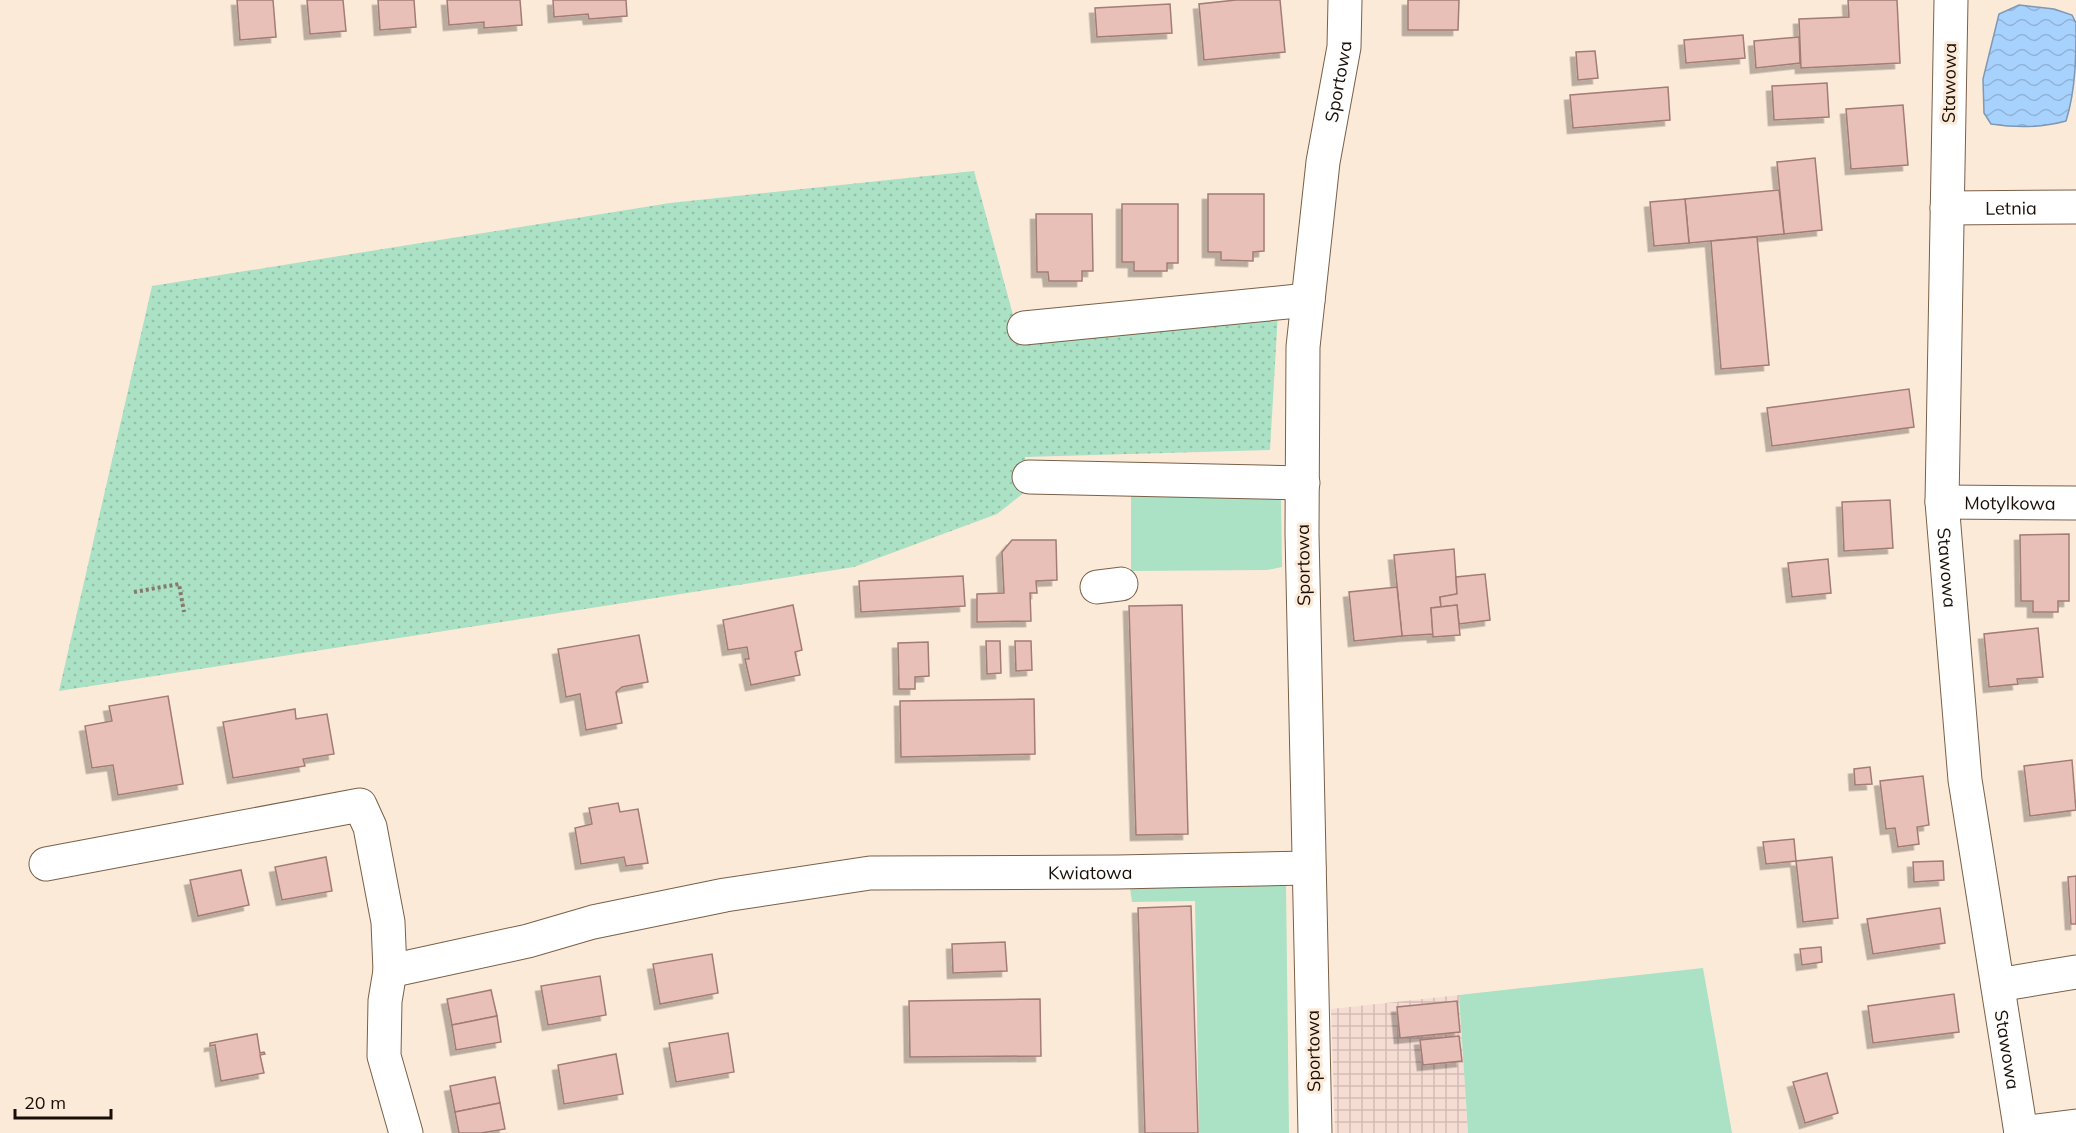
<svg xmlns="http://www.w3.org/2000/svg" width="2076" height="1133" viewBox="0 0 2076 1133" font-family="Mulish,sans-serif">
<style>
.industrial{fill:url(#industrial-grid)}
.grass{fill:#abe1c4}
.park{fill:url(#park-dots)}
.water{fill:url(#water-waves);stroke:#7d98b4;stroke-width:1.5}
.building{fill:#e9c0b8;stroke:#a27c75;stroke-width:1.5;filter:url(#shadow)}
.lines{fill:none;stroke-linecap:round;stroke-linejoin:round}
.minor-casing{stroke:#796048;stroke-width:35}
.path{stroke:#86796c;stroke-width:4;stroke-dasharray:3 3;stroke-linecap:butt}
.minor{stroke:#fff;stroke-width:33}
.labels{text-anchor:middle;dominant-baseline:central;stroke-width:6;stroke-linejoin:round;paint-order:stroke}
.street-label{font-size:18px;fill:#190f06;stroke:#fcead9}
</style>
<defs>
<pattern id="industrial-grid" width="8" height="8" patternUnits="userSpaceOnUse" patternTransform="scale(1.5)"><rect width="8" height="8" fill="#f6ddd4"/><path d="M0 4h8M4 0v8" fill="none" stroke="#d2bcb4"/></pattern>
<pattern id="park-dots" width="8" height="8" patternUnits="userSpaceOnUse" patternTransform="scale(1.5)"><rect width="8" height="8" fill="#abe1c4"/><path d="M2 2h.1M6 6h.1" fill="none" stroke="#93c0a7" stroke-width="1.8" stroke-linecap="round"/></pattern>
<pattern id="water-waves" width="16" height="10" patternUnits="userSpaceOnUse" patternTransform="scale(1.5)"><rect width="16" height="10" fill="#a8d2fe"/><path d="M0 5q4-4 8 0t8 0" fill="none" stroke="#90b3d8"/></pattern>
<filter id="shadow"><feDropShadow dx="-5.5" dy="5.5" stdDeviation="0" flood-color="#0004"/></filter>
</defs>
<rect width="100%" height="100%" fill="#fcead9"/>
<!-- industrial -->
<polygon class="industrial" points="1459,995 1468,1133 1335,1133 1331,1009"/>
<!-- grass -->
<g class="grass">
<polygon points="1131,490 1281,495 1282,567 1267,570 1131,571"/>
<polygon points="1286,884 1289,1133 1199,1133 1195,901 1132,902 1130,888"/>
<polygon points="1703,968 1732,1133 1468,1133 1459,995"/>
</g>
<!-- park -->
<polygon class="park" points="974,171 1019,337 1278,312 1270,450 1025,457 1025,492 997,514 854,567 59,691 152,286 670,203"/>
<!-- water -->
<path class="water" d="M2019 5 2054 9 2072 15 2076 23C2076 56 2076 89 2066 121 2041 128 2017 128 1991 124L1984 113 1983 79 1999 14Z"/>
<!-- building -->
<g class="building">
<polygon points="237,0 273,0 276,37 240,40"/>
<polygon points="307,0 343,0 346,31 310,34"/>
<polygon points="378,0 414,0 416,27 380,30"/>
<polygon points="447,0 520,0 522,25 484,28 484,22 449,25"/>
<polygon points="553,0 626,0 627,16 589,19 588,14 554,17"/>
<polygon points="1236,0 1280,0 1285,52 1204,60 1199,4"/>
<polygon points="1408,0 1459,0 1458,30 1408,30"/>
<polygon points="1848,0 1897,0 1900,63 1801,68 1799,19 1849,17"/>
<polygon points="1170,4 1172,33 1097,37 1095,8"/>
<polygon points="1743,35 1745,58 1686,63 1684,40"/>
<polygon points="1799,37 1800,63 1756,68 1754,41"/>
<polygon points="1595,51 1598,78 1578,80 1576,52"/>
<polygon points="1827,83 1829,117 1774,120 1772,86"/>
<polygon points="1668,87 1670,120 1573,128 1570,95"/>
<polygon points="1903,105 1908,165 1851,169 1846,109"/>
<polygon points="1815,158 1822,230 1784,234 1777,162"/>
<polygon points="1779,190 1784,234 1689,243 1685,199"/>
<polygon points="1208,194 1264,194 1264,251 1253,252 1253,261 1221,260 1221,252 1208,252"/>
<polygon points="1685,199 1689,243 1654,246 1650,202"/>
<polygon points="1122,204 1178,204 1178,263 1167,263 1167,271 1134,271 1134,262 1122,262"/>
<polygon points="1036,214 1092,214 1093,271 1082,271 1082,281 1049,281 1048,272 1037,272"/>
<polygon points="1757,237 1769,365 1721,369 1711,241"/>
<polygon points="1909,389 1914,427 1772,446 1767,408"/>
<polygon points="1890,500 1893,548 1844,551 1842,502"/>
<polygon points="2069,534 2069,601 2058,601 2058,612 2033,612 2033,601 2021,601 2020,535"/>
<polygon points="1012,540 1056,540 1057,580 1036,581 1037,593 1030,593 1031,621 977,622 977,594 1004,593 1002,552"/>
<polygon points="1454,549 1457,594 1440,597 1441,607 1431,608 1433,634 1402,636 1394,555"/>
<polygon points="1828,559 1831,593 1792,597 1788,563"/>
<polygon points="1485,574 1490,620 1459,624 1457,605 1441,607 1440,597 1457,594 1456,577"/>
<polygon points="963,576 965,606 861,612 859,581"/>
<polygon points="1397,587 1402,636 1354,641 1349,592"/>
<polygon points="793,605 802,650 795,652 800,675 751,685 745,659 749,659 747,647 728,650 723,620"/>
<polygon points="1182,605 1188,834 1136,835 1129,606"/>
<polygon points="1457,605 1460,635 1433,637 1431,608"/>
<polygon points="2038,628 2043,677 2017,679 2018,684 1989,687 1984,634"/>
<polygon points="639,635 648,682 622,687 616,692 622,723 586,730 580,694 566,697 558,649"/>
<polygon points="986,641 1000,641 1001,673 987,674"/>
<polygon points="1015,641 1031,641 1032,670 1016,671"/>
<polygon points="928,642 929,676 915,677 915,689 899,689 898,643"/>
<polygon points="168,696 183,784 118,795 113,765 92,768 85,726 112,721 109,706"/>
<polygon points="1034,699 1035,754 901,757 900,701"/>
<polygon points="295,709 296,719 327,714 334,754 303,759 305,766 233,778 223,722"/>
<polygon points="2072,760 2076,810 2030,816 2024,766"/>
<polygon points="1870,767 1872,784 1855,785 1854,769"/>
<polygon points="1923,776 1929,825 1917,827 1919,844 1898,847 1895,828 1886,829 1880,781"/>
<polygon points="618,803 620,812 638,809 648,863 626,866 624,857 581,864 575,828 592,824 589,808"/>
<polygon points="1794,839 1796,861 1766,864 1763,842"/>
<polygon points="326,857 332,891 282,900 275,867"/>
<polygon points="1832,857 1838,918 1803,922 1796,861"/>
<polygon points="1943,861 1944,880 1914,882 1913,862"/>
<polygon points="241,870 249,905 198,916 190,880"/>
<polygon points="2076,876 2076,924 2071,924 2068,877"/>
<polygon points="1191,906 1198,1133 1145,1133 1138,908"/>
<polygon points="1940,908 1945,943 1873,954 1867,919"/>
<polygon points="1005,942 1007,971 953,973 952,944"/>
<polygon points="1821,947 1822,962 1802,965 1800,949"/>
<polygon points="712,954 718,993 660,1004 653,964"/>
<polygon points="600,976 606,1015 548,1025 541,986"/>
<polygon points="491,990 497,1016 452,1025 447,999"/>
<polygon points="1954,994 1959,1032 1873,1043 1868,1006"/>
<polygon points="1040,999 1041,1056 910,1057 909,1001"/>
<polygon points="1457,1001 1460,1032 1400,1038 1397,1007"/>
<polygon points="497,1016 501,1042 456,1050 452,1025"/>
<polygon points="728,1033 734,1072 676,1082 669,1043"/>
<polygon points="257,1034 260,1053 264,1052 265,1054 260,1055 264,1073 221,1081 215,1045 210,1046 210,1043"/>
<polygon points="1459,1036 1462,1061 1423,1065 1420,1040"/>
<polygon points="616,1054 623,1094 564,1104 558,1065"/>
<polygon points="1827,1073 1838,1113 1805,1123 1793,1082"/>
<polygon points="495,1077 500,1103 455,1112 450,1086"/>
<polygon points="500,1103 505,1129 481,1133 459,1133 455,1112"/>
</g>
<g class="lines">
<defs>
<g id="minor">
<path id="s1" d="M1951 0 1942 502 1965 780 2021 1133"/>
<path id="s2" d="M1947 208 2076 207"/>
<polyline points="1024,328 1308,300"/>
<polyline points="1029,477 1303,483"/>
<path id="s3" d="M1942 502 2076 503"/>
<polyline points="1097,587 1121,584"/>
<polyline points="46,864 360,805 370,827 388,922 390,971"/>
<polyline points="1998,985 2076,972"/>
<path id="s4" d="M406 1133 384 1056 385 1001 390 971 528 941 593 922 725 895 870 873 1118 872 1309 868"/>
<path id="s5" d="M1315 1133 1302 533 1303 347 1323 162 1344 47 1345 0"/>
<polyline points="2021,1133 2076,1126"/>
</g>
</defs>
<!-- minor casing -->
<use href="#minor" class="minor-casing"/>
<!-- path -->
<polyline class="path" points="134,592 179,584 184,612"/>
<!-- minor -->
<use href="#minor" class="minor"/>
</g>
<g class="labels">
<!-- street labels -->
<g class="street-label">
<text stroke="none"><textPath href="#s5" startOffset="1054">Sportowa</textPath></text>
<text transform="translate(1949 83) rotate(-89)">Stawowa</text>
<text stroke="none"><textPath href="#s2" startOffset="64">Letnia</textPath></text>
<text stroke="none"><textPath href="#s3" startOffset="68">Motylkowa</textPath></text>
<text transform="translate(1303 565) rotate(-91)">Sportowa</text>
<text stroke="none"><textPath href="#s1" startOffset="568">Stawowa</textPath></text>
<text stroke="none"><textPath href="#s4" startOffset="876">Kwiatowa</textPath></text>
<text transform="translate(1313 1051) rotate(-91)">Sportowa</text>
<text stroke="none"><textPath href="#s1" startOffset="1054">Stawowa</textPath></text>
</g>
</g>
<!-- scale -->
<path d="M15 1109v9h96v-9" fill="none" stroke="#190f06" stroke-width="3"/>
<text x="24" y="1109" font-size="18" fill="#190f06" stroke="#fcead9" stroke-width="4.5" paint-order="stroke">20 m</text>
</svg>
